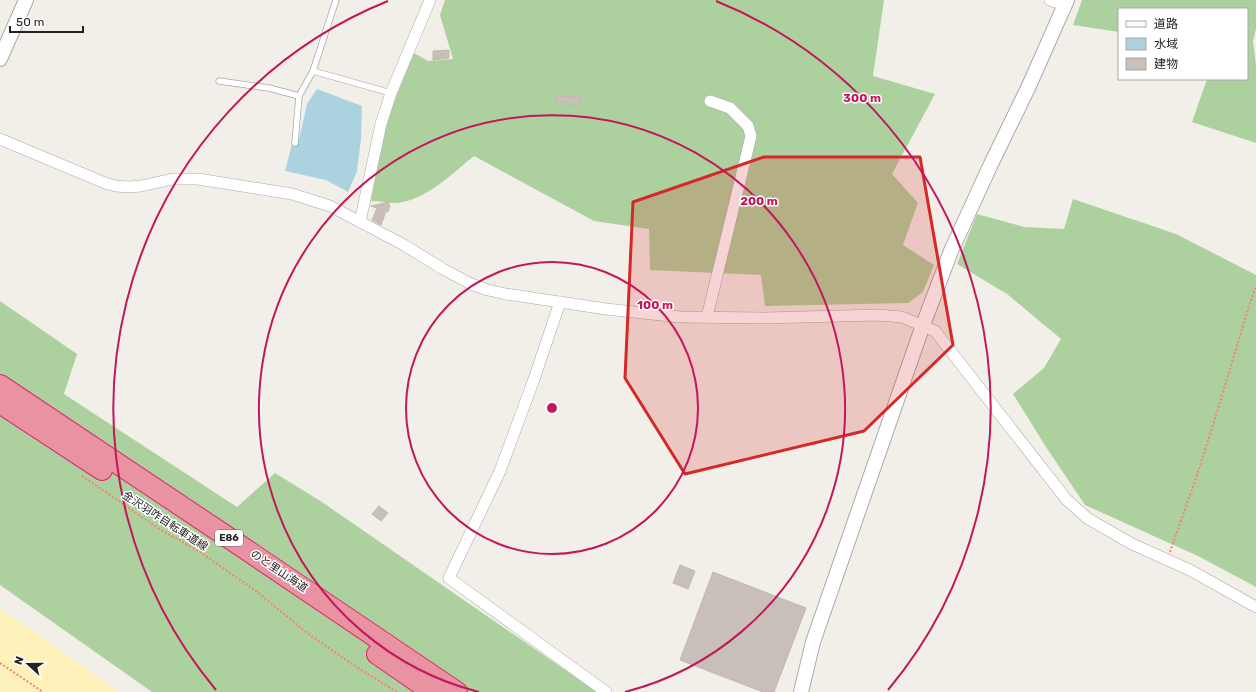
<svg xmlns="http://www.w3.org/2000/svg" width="1256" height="692" viewBox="0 0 1256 692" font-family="Rubik,'Noto Sans JP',sans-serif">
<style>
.forest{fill:#add19e}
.sand{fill:#fff1ba}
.water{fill:#aad3df}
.building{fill:#c7bfb8;stroke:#c4b6ab}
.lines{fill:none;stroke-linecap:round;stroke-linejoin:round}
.service-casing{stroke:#a9a9a9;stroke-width:7}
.minor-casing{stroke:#a9a9a9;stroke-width:12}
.tertiary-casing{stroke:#a9a9a9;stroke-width:16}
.motorway-casing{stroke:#dc2a67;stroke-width:22}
.path{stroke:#fa8072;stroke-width:2;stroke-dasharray:2 2;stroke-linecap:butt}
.service{stroke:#fff;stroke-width:5.5}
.minor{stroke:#fff;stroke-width:11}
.tertiary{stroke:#fff;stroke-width:14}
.motorway{stroke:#e892a2;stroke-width:20}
.marked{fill:#d62828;fill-opacity:0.2;stroke:#d62828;stroke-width:3;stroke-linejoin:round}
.ring{fill:none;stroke:#c2185b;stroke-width:2}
.labels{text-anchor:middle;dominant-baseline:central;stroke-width:3;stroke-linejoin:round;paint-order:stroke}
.shield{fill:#fff;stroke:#646464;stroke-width:1}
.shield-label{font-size:10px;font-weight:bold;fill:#222}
.street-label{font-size:11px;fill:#222;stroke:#fff}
.centre{fill:#c2185b;stroke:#fff;stroke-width:2}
.ring-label{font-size:12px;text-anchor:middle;font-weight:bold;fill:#c2185b;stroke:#fff;stroke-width:3;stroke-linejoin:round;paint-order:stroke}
</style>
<rect width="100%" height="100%" fill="#f2efe9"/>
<!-- forest -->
<g class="forest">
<path d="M445 0H884L873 76 935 94 892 174 918 203 903 245 934 265 923 292 908 303 765 306 761 275 650 270 649 229 594 221 474 156C450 175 427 200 396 203 388 203 379 201 371 201L385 124 414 53 428 61 453 59 440 15Z"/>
<polygon points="1082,0 1256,0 1256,29 1253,41 1256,64 1256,143 1192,122 1207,79 1247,79 1247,9 1119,9 1119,32 1073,25"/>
<polygon points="1073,199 1176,234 1256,275 1256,587 1198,556 1085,505 1046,447 1013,394 1044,368 1061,339 1007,294 957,264 977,214 1024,227 1064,229"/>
<polygon points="0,301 77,354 64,394 237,507 275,473 322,502 597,692 152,692 0,585"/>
</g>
<!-- sand -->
<polygon class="sand" points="0,608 119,692 0,692"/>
<!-- water -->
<polygon class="water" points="317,89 362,106 361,139 357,171 348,192 326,180 285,171 292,144 298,144 307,104"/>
<!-- building -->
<g class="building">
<polygon points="449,50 449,58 433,60 433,51"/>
<polygon points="556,96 581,97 580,106 556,101"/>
<polygon points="389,202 388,204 390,205 388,212 386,211 381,225 372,220 377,208 371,206"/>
<polygon points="379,506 388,513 381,521 372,514"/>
<polygon points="680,565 695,571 688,589 673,583"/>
<polygon points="713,572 806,608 774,692 763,692 680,660"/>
</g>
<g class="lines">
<defs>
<g id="service">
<polyline points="313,71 391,93"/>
<polyline points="219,81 269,88 299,96 313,71 336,0"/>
<polyline points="295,143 299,96"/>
</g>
<g id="minor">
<polyline points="1050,0 1065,5"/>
<polyline points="0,139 105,183 116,186 129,187 141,186 173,179 198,179 292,194 330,206 404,245 443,269 471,284 488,290 506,294 606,309 680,317 765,318 878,315 902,317 935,331 1066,499 1087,518 1132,544 1190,570 1256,607"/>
<polyline points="360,222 381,124 391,93 430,0"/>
<polyline points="560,302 533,382 500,471 449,578 606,692"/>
<polyline points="707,317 751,136 748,126 730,108 710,101"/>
</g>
<g id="tertiary">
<polyline points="0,59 26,0"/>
<polyline points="801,692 813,642 923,325 951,251 991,164 1028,88 1067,0"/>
</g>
<g id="motorway">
<polyline points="0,385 223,534 457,692"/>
<polyline points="0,403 102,470"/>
<polyline points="377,654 432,692"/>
</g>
</defs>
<!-- service casing -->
<use href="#service" class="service-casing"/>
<!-- minor casing -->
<use href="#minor" class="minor-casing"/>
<!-- tertiary casing -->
<use href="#tertiary" class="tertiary-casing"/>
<!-- motorway casing -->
<use href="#motorway" class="motorway-casing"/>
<!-- path -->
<g class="path">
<polyline points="82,476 161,530 200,552 256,591 307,633 352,664 397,692"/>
<polyline points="1170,552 1194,484 1214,422 1249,306 1256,287"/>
<polyline points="0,663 43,692"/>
</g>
<!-- service -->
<use href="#service" class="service"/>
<!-- minor -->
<use href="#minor" class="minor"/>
<!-- tertiary -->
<use href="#tertiary" class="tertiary"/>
<!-- motorway -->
<use href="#motorway" class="motorway"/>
</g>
<!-- marked area -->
<path class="marked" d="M764 157H920L953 345 864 431 685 474 625 378 633 202Z"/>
<!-- distance rings -->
<g class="ring">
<circle cx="552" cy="408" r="146"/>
<path d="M479 692A293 293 0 1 1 625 692"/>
<path d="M216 690A439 439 0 0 1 388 1M716 1A439 439 0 0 1 888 690"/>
</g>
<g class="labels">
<!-- shield labels -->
<rect class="shield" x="215" y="530" width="28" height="16" rx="3"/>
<g class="shield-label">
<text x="229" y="538">E86</text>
</g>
<!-- street labels -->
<g class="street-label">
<text transform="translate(165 521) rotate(33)">金沢羽咋自転車道線</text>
<text transform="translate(279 571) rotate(34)">のと里山海道</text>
</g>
</g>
<circle cx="552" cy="408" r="6" class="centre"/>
<g class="ring-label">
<text x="862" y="102">300 m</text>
<text x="759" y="205">200 m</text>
<text x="655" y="309">100 m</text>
</g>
<!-- legend -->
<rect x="1118" y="8" width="130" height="72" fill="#ffffff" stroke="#a7a7a7"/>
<rect x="1126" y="21" width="20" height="6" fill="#ffffff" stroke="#a7a7a7"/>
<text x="1154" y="28" font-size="12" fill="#222222">道路</text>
<rect x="1126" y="38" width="20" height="12" fill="#aad3df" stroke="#a7a7a7"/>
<text x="1154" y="48" font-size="12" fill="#222222">水域</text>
<rect x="1126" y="58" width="20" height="12" fill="#c7bfb8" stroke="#a7a7a7"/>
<text x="1154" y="68" font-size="12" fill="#222222">建物</text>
<!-- north arrow -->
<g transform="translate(28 664) rotate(291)" stroke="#ffffff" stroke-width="3" paint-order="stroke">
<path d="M0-3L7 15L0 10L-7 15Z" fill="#222222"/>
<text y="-6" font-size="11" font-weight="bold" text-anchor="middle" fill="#222222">N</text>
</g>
<!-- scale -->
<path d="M10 26v6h73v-6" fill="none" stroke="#222222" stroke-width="2"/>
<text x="16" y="26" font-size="12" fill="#222222" stroke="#ffffff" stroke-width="3" paint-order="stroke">50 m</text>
</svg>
